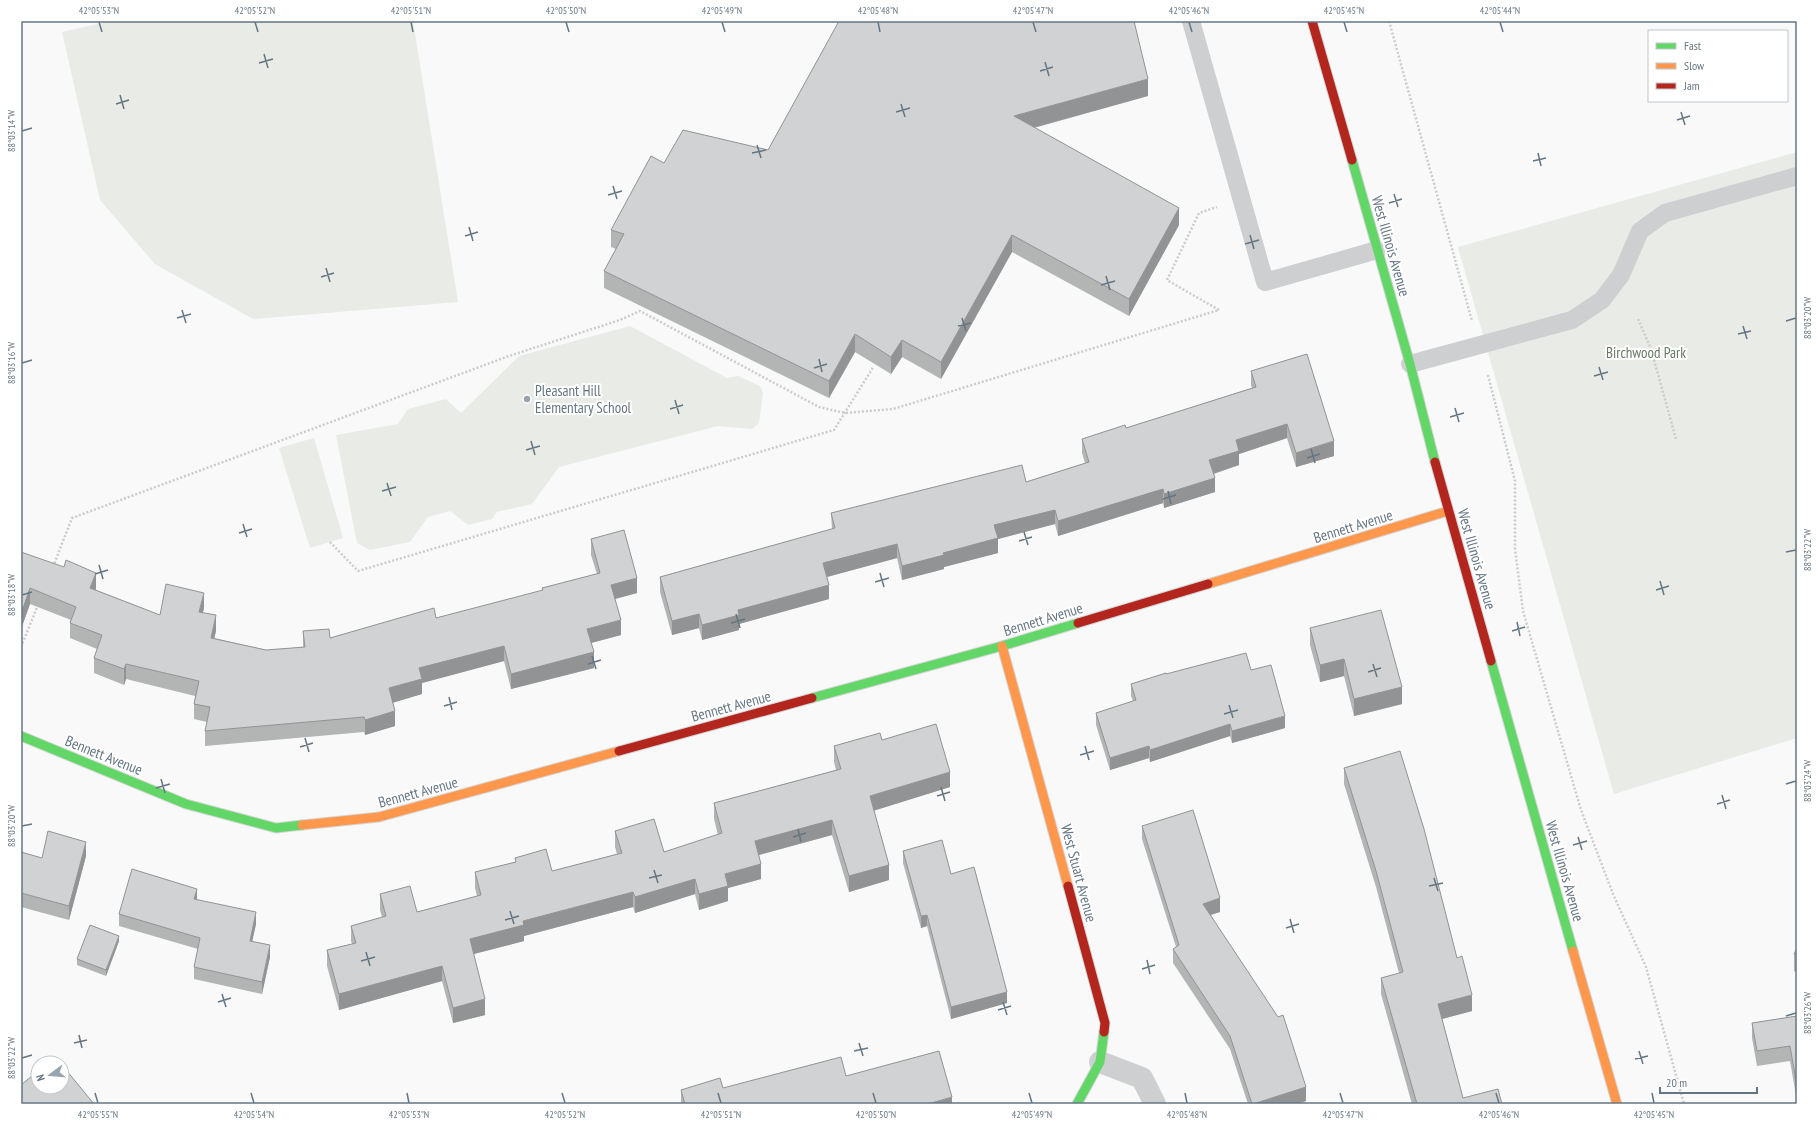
<svg xmlns="http://www.w3.org/2000/svg" width="1818" height="1125" viewBox="0 0 1818 1125" font-family="'PT Sans Narrow',sans-serif">
<style>
.green{fill:#e8ebe6}
.lines{fill:none;stroke-linecap:round;stroke-linejoin:round}
.fast-casing{stroke:#d5d6d7;stroke-width:11}
.slow-casing{stroke:#d5d6d7;stroke-width:11}
.jam-casing{stroke:#d5d6d7;stroke-width:11}
.path{stroke:#cbcccd;stroke-width:2.5;stroke-dasharray:2 2;stroke-linecap:butt}
.lane{stroke:#cecfd0;stroke-width:18}
.street{stroke:#cecfd0;stroke-width:22}
.fast{stroke:#63d668;stroke-width:9}
.slow{stroke:#ff974d;stroke-width:9}
.jam{stroke:#b3261e;stroke-width:9}
.wall{fill:#b3b5b5}
.shaded-wall{fill:#929394}
.building{fill:#d0d2d3;stroke:#929394}
.ticks{fill:none;stroke:#657683;stroke-width:1.5}
.poi-dot{fill:#99a4ac;stroke:#fff;stroke-width:1.5}
.labels{text-anchor:middle;dominant-baseline:central;stroke-width:4;stroke-linejoin:round;paint-order:stroke}
.street-label{font-size:15px;fill:#657683;stroke:#fff}
.park-label{font-size:15px;fill:#687a64;stroke:#fff}
.poi-label{font-size:15px;fill:#657683;stroke:#fff;text-anchor:start}
.neatline{fill:none;stroke:#657683;stroke-width:1.5}
.ticks-label{font-size:10px;text-anchor:middle;fill:#657683}
</style>
<rect width="100%" height="100%" fill="#f9f9f9"/>
<!-- green -->
<g class="green">
<polygon points="111,21 413,21 458,302 253,319 155,264 100,200 62,32"/>
<polygon points="1797,152 1797,738 1614,794 1458,247"/>
<polygon points="630,326 727,378 738,376 760,386 763,393 759,423 752,429 718,426 559,467 532,504 497,512 492,519 468,525 450,511 428,517 410,542 370,550 357,543 336,435 398,424 408,409 446,399 461,413 519,356"/>
<polygon points="314,438 343,538 310,548 279,448"/>
</g>
<g class="lines">
<defs>
<g id="fast">
<polyline points="1352,160 1410,364 1435,462"/>
<polyline points="1491,661 1573,951"/>
<polyline points="812,698 1002,646 1078,623"/>
<polyline points="21,736 186,804 276,828 302,825"/>
<polyline points="1077,1104 1100,1062 1104,1032"/>
</g>
<g id="slow">
<polyline points="1208,584 1448,511"/>
<polyline points="1002,646 1068,886"/>
<polyline points="302,825 379,817 619,751"/>
<polyline points="1573,951 1617,1104"/>
</g>
<g id="jam">
<polyline points="1312,21 1352,160"/>
<polyline points="1435,462 1491,661"/>
<polyline points="1078,623 1208,584"/>
<polyline points="619,751 812,698"/>
<polyline points="1068,886 1105,1023 1104,1032"/>
</g>
</defs>
<!-- fast casing -->
<use href="#fast" class="fast-casing"/>
<!-- slow casing -->
<use href="#slow" class="slow-casing"/>
<!-- jam casing -->
<use href="#jam" class="jam-casing"/>
<!-- path -->
<g class="path">
<polyline points="1389,21 1472,321"/>
<polyline points="1638,319 1651,349 1676,439"/>
<polyline points="1488,375 1515,481 1515,549 1523,611 1581,810 1613,894 1646,967 1684,1104"/>
<polyline points="330,542 358,571 834,430 874,366"/>
<polyline points="53,567 72,518 509,356 620,320 640,311 819,407 845,413 893,409 1219,310 1167,280 1199,213 1217,207"/>
<polyline points="21,647 38,605"/>
</g>
<!-- lane -->
<g class="lane">
<polyline points="1191,21 1265,282 1377,250"/>
<polyline points="1410,364 1572,320 1602,300 1621,275 1640,231 1665,213 1797,176"/>
</g>
<!-- street -->
<polyline class="street" points="1100,1062 1142,1078 1155,1104"/>
<!-- fast -->
<use href="#fast" class="fast"/>
<!-- slow -->
<use href="#slow" class="slow"/>
<!-- jam -->
<use href="#jam" class="jam"/>
</g>
<!-- wall -->
<g class="wall">
<polygon points="1148,96 1034,128 1179,225 1129,316 1012,252 941,379 902,357 891,374 855,352 829,398 604,288 604,271 616,249 611,247 611,230 664,163 768,150"/>
<polygon points="1251,371 1334,456 1296,467 1287,438 1239,454 1239,465 1214,474 1215,492 1164,508 1163,503 1058,536 1055,524 998,539 998,553 944,567 944,569 902,580 897,558 827,577 829,599 739,624 739,630 702,640 699,628 672,635 660,592 660,577 832,529 831,513 1026,482 1085,463 1082,453 1082,439 1126,428 1252,388 1251,385"/>
<polygon points="591,539 637,593 615,599 621,635 591,643 594,668 511,689 504,661 422,683 422,694 393,702 395,726 365,735 364,732 205,746 205,731 207,722 194,719 194,704 195,696 126,679 124,685 94,673 94,658 97,649 70,638 70,623 71,620 30,604 21,629 21,552 96,588 96,590 160,615 204,608 203,613 216,631 214,638 266,650 303,647 303,631 330,638 436,618 542,591 542,588 597,574 591,555"/>
<polygon points="1310,628 1402,704 1354,716 1344,676 1320,682 1310,645"/>
<polygon points="1251,670 1285,728 1232,743 1230,736 1150,762 1149,758 1110,770 1096,725 1096,713 1133,701 1131,696 1131,684 1166,674"/>
<polygon points="882,740 950,787 874,810 889,880 849,892 832,835 759,855 761,879 728,888 728,901 699,910 695,894 635,913 633,907 524,936 524,941 473,954 485,1015 453,1023 442,981 339,1010 327,966 327,950 352,944 351,941 351,926 382,917 380,910 380,894 417,912 477,896 475,888 475,872 515,862 515,858 552,871 617,854 615,847 615,831 664,852 718,835 714,819 714,803 836,770 834,762 834,746"/>
<polygon points="1344,768 1457,958 1472,1011 1442,1019 1463,1098 1502,1104 1412,1104 1381,994 1381,978 1399,973 1376,887 1344,784"/>
<polygon points="1142,826 1220,912 1211,915 1306,1101 1297,1104 1248,1104 1230,1049 1173,963 1173,949 1176,947 1142,839"/>
<polygon points="903,851 951,874 1007,1003 951,1019 927,926 921,928 903,863"/>
<polygon points="21,852 42,858 86,856 69,920 21,907"/>
<polygon points="197,900 256,924 252,941 270,957 262,994 194,979 194,967 198,949 119,926 119,914"/>
<polygon points="1797,920 1797,941 1796,940 1796,923"/>
<polygon points="119,941 106,976 77,965 77,959"/>
<polygon points="1797,948 1797,973 1794,971 1794,954"/>
<polygon points="1797,1016 1797,1101 1790,1061 1757,1066 1752,1038 1752,1023"/>
<polygon points="846,1076 952,1104 682,1104 681,1103 681,1090 723,1088"/>
</g>
<!-- shaded-wall -->
<g class="shaded-wall">
<polygon points="1148,79 1148,96 1014,133 1014,116"/>
<polygon points="1179,208 1179,225 1129,316 1129,299"/>
<polygon points="1012,235 1012,252 941,379 941,362"/>
<polygon points="855,334 855,352 829,398 829,381"/>
<polygon points="902,340 902,357 891,374 891,357"/>
<polygon points="1287,424 1287,438 1239,454 1239,465 1209,475 1209,460 1236,440"/>
<polygon points="1334,441 1334,456 1296,467 1296,453"/>
<polygon points="1215,478 1215,492 1164,508 1164,494"/>
<polygon points="1163,489 1163,503 1058,536 1058,521"/>
<polygon points="1055,510 1055,524 998,539 998,553 944,567 944,569 902,580 902,566 943,553 994,525"/>
<polygon points="897,544 897,558 823,578 823,563"/>
<polygon points="96,573 96,588 90,603 90,588"/>
<polygon points="637,578 637,593 611,600 611,585"/>
<polygon points="829,585 829,599 739,624 739,630 702,640 702,625 738,610"/>
<polygon points="30,588 30,604 21,629 21,614"/>
<polygon points="204,593 204,608 199,627 199,612"/>
<polygon points="699,614 699,628 672,635 672,621"/>
<polygon points="216,615 216,631 211,653 211,638"/>
<polygon points="621,620 621,635 587,644 587,629"/>
<polygon points="504,646 504,661 422,683 422,694 389,704 389,688 419,668"/>
<polygon points="594,652 594,668 511,689 511,674"/>
<polygon points="1344,659 1344,676 1320,682 1320,665"/>
<polygon points="126,664 126,679 124,685 124,669"/>
<polygon points="1402,687 1402,704 1354,716 1354,699"/>
<polygon points="395,711 395,726 365,735 365,720"/>
<polygon points="1285,716 1285,728 1232,743 1232,731"/>
<polygon points="1230,724 1230,736 1150,762 1150,750"/>
<polygon points="1149,746 1149,758 1110,770 1110,758"/>
<polygon points="950,772 950,787 870,812 870,796"/>
<polygon points="832,820 832,835 755,856 755,841"/>
<polygon points="86,842 86,856 69,920 69,906"/>
<polygon points="761,864 761,879 728,888 728,901 699,910 699,894 725,874"/>
<polygon points="889,865 889,880 849,892 849,876"/>
<polygon points="695,879 695,894 635,913 635,897"/>
<polygon points="197,889 197,900 194,899"/>
<polygon points="633,892 633,907 524,936 524,941 470,955 470,939 523,921"/>
<polygon points="1220,898 1220,912 1203,917 1203,904"/>
<polygon points="256,912 256,924 250,952 250,941"/>
<polygon points="927,915 927,926 921,928 921,916"/>
<polygon points="119,936 119,941 106,976 106,970"/>
<polygon points="270,945 270,957 262,994 262,982"/>
<polygon points="442,966 442,981 339,1010 339,994"/>
<polygon points="1007,992 1007,1003 951,1019 951,1007"/>
<polygon points="1472,995 1472,1011 1438,1020 1438,1004"/>
<polygon points="485,999 485,1015 453,1023 453,1008"/>
<polygon points="1306,1087 1306,1101 1297,1104 1253,1104"/>
<polygon points="952,1097 952,1104 928,1104"/>
</g>
<!-- building -->
<g class="building">
<polygon points="839,21 1134,21 1148,79 1014,116 1179,208 1129,299 1012,235 941,362 902,340 891,357 855,334 829,381 604,271 624,234 611,230 651,156 664,163 683,130 768,150"/>
<polygon points="1307,354 1334,441 1296,453 1287,424 1236,440 1239,451 1209,460 1215,478 1164,494 1163,489 1058,521 1055,510 994,525 998,538 943,553 944,555 902,566 897,544 823,563 829,585 738,610 739,615 702,625 699,614 672,621 660,577 835,528 831,513 1022,465 1026,482 1089,462 1082,439 1125,425 1126,428 1256,387 1251,371"/>
<polygon points="624,530 637,578 611,585 621,620 587,629 594,652 511,674 504,646 419,668 422,679 389,688 395,711 365,720 364,717 205,731 210,707 194,704 199,681 126,664 124,669 94,658 102,635 70,623 76,607 30,588 21,614 21,552 64,567 66,560 96,573 90,588 160,615 166,584 204,593 199,612 216,615 211,638 266,650 305,647 303,631 329,629 330,638 434,608 436,618 543,590 542,588 600,573 591,539"/>
<polygon points="1381,610 1402,687 1354,699 1344,659 1320,665 1310,628"/>
<polygon points="1246,653 1251,670 1271,665 1285,716 1232,731 1230,724 1150,750 1149,746 1110,758 1096,713 1136,700 1131,684 1166,673 1166,674"/>
<polygon points="936,724 950,772 870,796 889,865 849,876 832,820 755,841 761,864 725,874 728,886 699,894 695,879 635,897 633,892 523,921 524,925 470,939 485,999 453,1008 442,966 339,994 327,950 356,943 351,926 386,916 380,894 410,886 417,912 481,895 475,872 516,862 515,858 546,849 552,871 622,853 615,831 654,819 664,852 722,833 714,803 841,769 834,746 880,733 882,740"/>
<polygon points="1400,751 1424,829 1457,958 1462,956 1472,995 1438,1004 1463,1098 1498,1089 1502,1104 1417,1104 1381,978 1403,972 1376,871 1344,768"/>
<polygon points="1193,810 1220,898 1203,904 1278,1017 1283,1015 1306,1087 1253,1104 1252,1104 1230,1036 1173,949 1179,945 1142,826"/>
<polygon points="48,831 86,842 69,906 21,893 21,852 42,858"/>
<polygon points="942,840 951,874 974,867 1007,992 951,1007 927,915 921,916 903,851"/>
<polygon points="132,869 197,889 194,899 256,912 250,941 270,945 262,982 194,967 200,938 119,914"/>
<polygon points="90,925 119,936 106,970 77,959"/>
<polygon points="1797,948 1797,955 1794,954"/>
<polygon points="1797,1016 1797,1086 1790,1046 1757,1051 1752,1023"/>
<polygon points="939,1051 952,1097 928,1104 685,1104 681,1090 720,1078 723,1088 841,1057 846,1076"/>
<polygon points="55,1057 60,1063 48,1063"/>
<polygon points="62,1065 94,1104 21,1104 21,1085 38,1071 38,1087 62,1087"/>
</g>
<!-- ticks -->
<path class="ticks" d="M99 22 102 32M255 22 258 32M411 22 413 32M566 22 569 32M722 22 725 32M878 22 880 32M1033 22 1036 32M1189 22 1192 32M1344 22 1347 32M1500 22 1503 32M264 54 268 68M1045 62 1049 76M259 63 273 59M1040 71 1053 67M120 95 124 109M116 104 129 100M901 104 905 117M896 112 910 108M1681 112 1685 125M1677 120 1690 116M22 131 32 128M757 145 761 158M752 153 766 150M1538 153 1541 166M1533 161 1546 158M613 186 617 199M1394 194 1398 207M608 195 622 191M1389 203 1402 199M469 227 473 241M1250 235 1254 249M465 236 478 232M1245 244 1259 240M326 268 330 282M1106 276 1110 290M321 277 334 273M1101 285 1115 281M182 310 186 323M177 318 191 314M962 318 966 331M1786 321 1796 318M958 326 971 323M1743 326 1747 339M1738 334 1751 331M819 359 822 372M22 363 32 360M1599 367 1603 380M814 368 827 364M1594 376 1608 372M675 400 679 414M1455 408 1459 422M670 409 683 405M1450 417 1464 413M531 441 535 455M1311 449 1315 463M526 450 540 446M1307 458 1320 454M387 483 391 496M382 491 396 487M1168 491 1171 504M1163 499 1176 495M243 524 247 537M1024 532 1028 545M239 533 252 529M1019 541 1032 537M1786 552 1796 550M99 565 103 579M880 573 884 587M95 574 108 570M1660 581 1664 595M875 582 889 578M1656 590 1669 586M22 595 32 592M736 614 740 628M1517 622 1520 636M731 623 745 619M1512 631 1525 627M592 656 596 669M588 664 601 660M1373 664 1377 677M1368 672 1381 668M449 697 452 710M1229 705 1233 718M444 706 457 702M1224 714 1238 710M305 738 309 752M1085 746 1089 760M300 747 313 743M1080 755 1094 751M161 779 165 793M1786 784 1796 781M941 787 945 801M156 788 170 784M1722 795 1726 809M937 796 950 792M1717 804 1730 800M22 826 32 824M798 829 801 842M793 837 806 833M1578 837 1582 850M1573 845 1587 841M654 870 658 883M649 878 662 875M1434 878 1438 891M1429 886 1443 883M510 911 514 924M1290 919 1294 933M505 920 519 916M1286 928 1299 924M366 952 370 966M1147 960 1150 974M361 961 375 957M1142 969 1155 965M222 994 226 1007M218 1002 231 998M1003 1002 1007 1015M998 1010 1011 1006M1786 1016 1796 1013M79 1035 82 1048M74 1043 87 1040M859 1043 863 1056M854 1051 868 1048M1639 1051 1643 1064M22 1058 32 1055M1635 1059 1648 1056M95 1093 98 1103M251 1093 254 1103M407 1093 409 1103M562 1093 565 1103M718 1093 721 1103M873 1093 876 1103M1029 1093 1032 1103M1185 1093 1187 1103M1340 1093 1343 1103M1496 1093 1499 1103M1652 1093 1654 1103"/>
<!-- markers -->
<circle class="poi-dot" cx="527" cy="399" r="4"/>
<g class="labels">
<!-- street labels -->
<g class="street-label">
<text transform="translate(1391 246) rotate(74)">West Illinois Avenue</text>
<text transform="translate(1353 526) rotate(-17)">Bennett Avenue</text>
<text transform="translate(1477 559) rotate(74)">West Illinois Avenue</text>
<text transform="translate(1043 619) rotate(-17)">Bennett Avenue</text>
<text transform="translate(731 706) rotate(-15)">Bennett Avenue</text>
<text transform="translate(104 755) rotate(22)">Bennett Avenue</text>
<text transform="translate(418 792) rotate(-15)">Bennett Avenue</text>
<text transform="translate(1565 871) rotate(74)">West Illinois Avenue</text>
<text transform="translate(1079 873) rotate(75)">West Stuart Avenue</text>
</g>
<!-- park labels -->
<g class="park-label">
<text x="1646" y="352">Birchwood Park</text>
</g>
<!-- poi labels -->
<g class="poi-label">
<text x="535" y="390">Pleasant Hill<tspan x="535" dy="17">Elementary School</tspan></text>
</g>
</g>
<!-- border -->
<rect width="1818" height="1125" fill="none" stroke="#ffffff" stroke-width="44"/>
<!-- legend -->
<rect x="1648" y="30" width="140" height="72" fill="#ffffff" stroke="#c1c8cd"/>
<rect x="1656" y="43" width="20" height="6" fill="#63d668" stroke="#c1c8cd"/>
<text x="1684" y="50" font-size="12" fill="#657683">Fast</text>
<rect x="1656" y="63" width="20" height="6" fill="#ff974d" stroke="#c1c8cd"/>
<text x="1684" y="70" font-size="12" fill="#657683">Slow</text>
<rect x="1656" y="83" width="20" height="6" fill="#b3261e" stroke="#c1c8cd"/>
<text x="1684" y="90" font-size="12" fill="#657683">Jam</text>
<!-- north arrow -->
<g transform="translate(50 1075) rotate(254)"><circle r="19" fill="#ffffff" stroke="#c1c8cd"/>
<path d="M0-3L7 15L0 10L-7 15Z" fill="#99a4ac"/>
<text y="-6" font-size="11" font-weight="bold" text-anchor="middle" fill="#657683">N</text>
</g>
<!-- scale -->
<path d="M1660 1087v6h97v-6" fill="none" stroke="#657683" stroke-width="2"/>
<text x="1666" y="1087" font-size="12" fill="#657683" stroke="#ffffff" stroke-width="3" paint-order="stroke">20 m</text>
<rect x="22" y="22" width="1774" height="1081" class="neatline"/>
<g class="ticks-label">
<text x="99" y="14">42°05'53"N</text>
<text x="255" y="14">42°05'52"N</text>
<text x="411" y="14">42°05'51"N</text>
<text x="566" y="14">42°05'50"N</text>
<text x="722" y="14">42°05'49"N</text>
<text x="878" y="14">42°05'48"N</text>
<text x="1033" y="14">42°05'47"N</text>
<text x="1189" y="14">42°05'46"N</text>
<text x="1344" y="14">42°05'45"N</text>
<text x="1500" y="14">42°05'44"N</text>
<text transform="translate(11 131) rotate(-90)" y="4">88°03'14"W</text>
<text transform="translate(1807 318) rotate(-90)" y="4">88°03'20"W</text>
<text transform="translate(11 363) rotate(-90)" y="4">88°03'16"W</text>
<text transform="translate(1807 550) rotate(-90)" y="4">88°03'22"W</text>
<text transform="translate(11 595) rotate(-90)" y="4">88°03'18"W</text>
<text transform="translate(1807 781) rotate(-90)" y="4">88°03'24"W</text>
<text transform="translate(11 826) rotate(-90)" y="4">88°03'20"W</text>
<text transform="translate(1807 1013) rotate(-90)" y="4">88°03'26"W</text>
<text transform="translate(11 1058) rotate(-90)" y="4">88°03'22"W</text>
<text x="98" y="1118">42°05'55"N</text>
<text x="254" y="1118">42°05'54"N</text>
<text x="409" y="1118">42°05'53"N</text>
<text x="565" y="1118">42°05'52"N</text>
<text x="721" y="1118">42°05'51"N</text>
<text x="876" y="1118">42°05'50"N</text>
<text x="1032" y="1118">42°05'49"N</text>
<text x="1187" y="1118">42°05'48"N</text>
<text x="1343" y="1118">42°05'47"N</text>
<text x="1499" y="1118">42°05'46"N</text>
<text x="1654" y="1118">42°05'45"N</text>
</g>
</svg>
